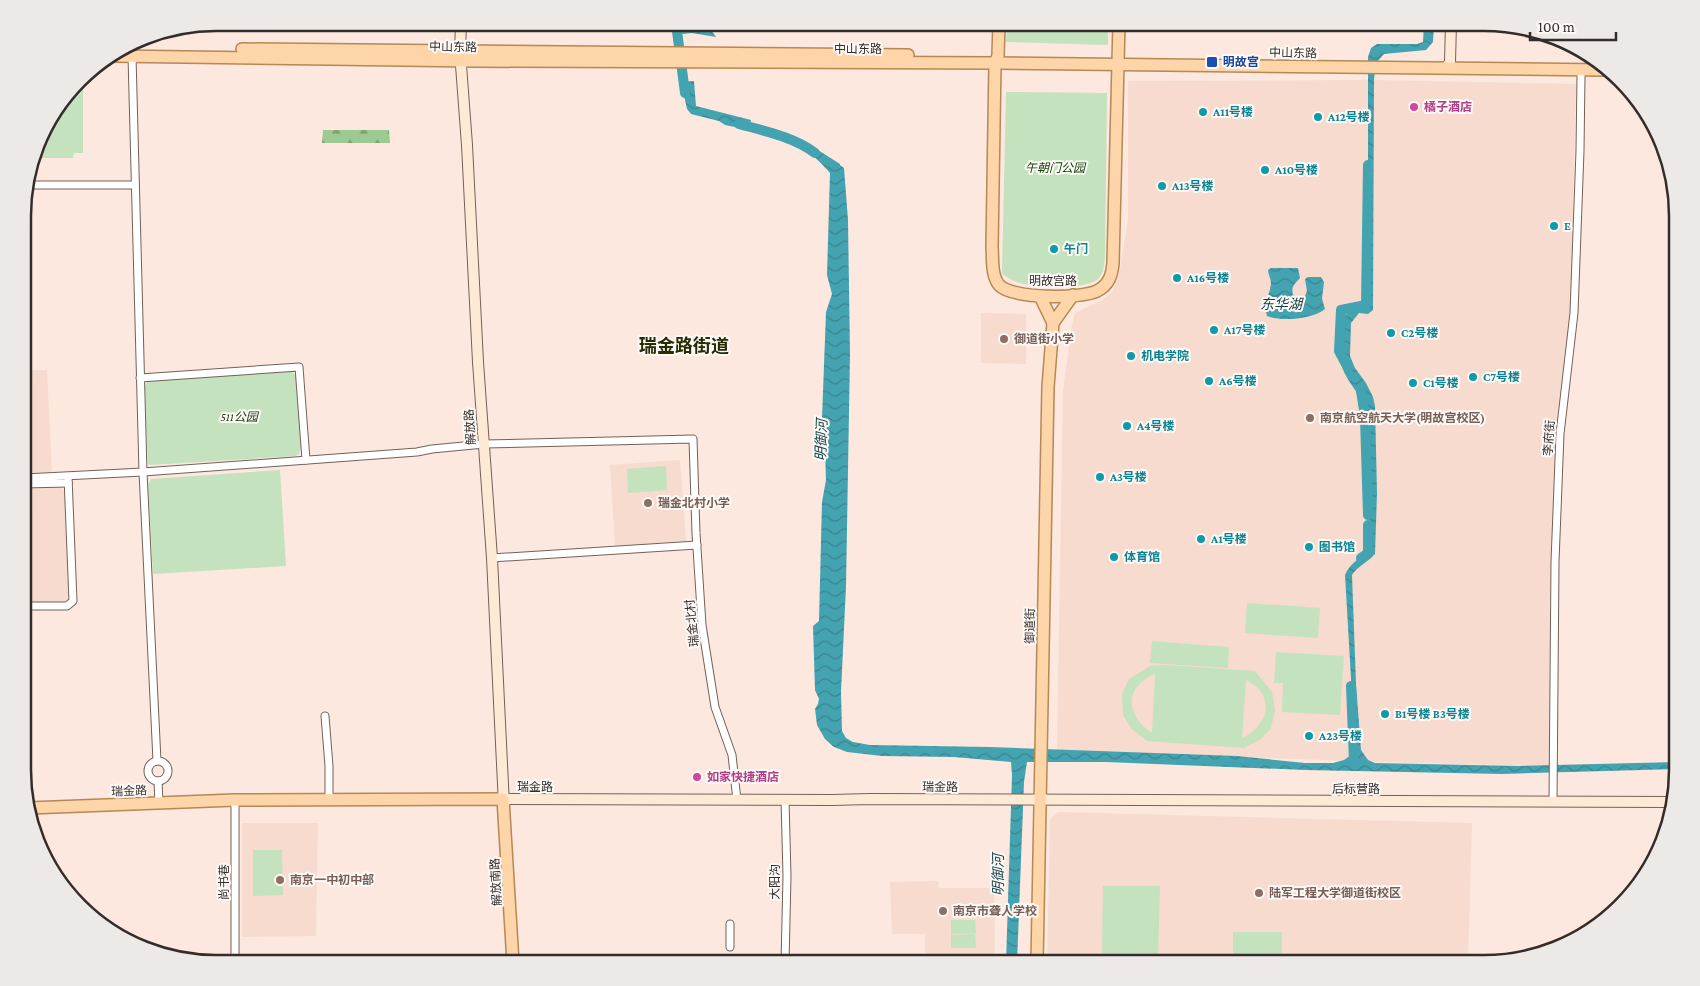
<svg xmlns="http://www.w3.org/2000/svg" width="1700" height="986" viewBox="0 0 1700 986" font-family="'Crimson Pro','Noto Sans SC',serif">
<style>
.built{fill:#f6dbce}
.forest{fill:url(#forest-firs)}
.park{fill:#c4e2bd;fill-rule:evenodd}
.water{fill:url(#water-waves)}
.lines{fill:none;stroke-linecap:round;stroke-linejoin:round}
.river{stroke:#44a3b0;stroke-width:10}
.street-casing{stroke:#726159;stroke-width:9}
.secondary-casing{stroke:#726159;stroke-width:12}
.primary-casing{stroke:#b58856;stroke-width:14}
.street{stroke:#fff;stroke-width:7}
.secondary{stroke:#feead4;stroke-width:10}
.primary{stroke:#fdd5a9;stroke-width:11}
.transit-dot{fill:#1a4fb4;stroke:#fdf9f7;stroke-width:2}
.hotel-dot{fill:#d1479c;stroke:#fdf9f7;stroke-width:2}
.culture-dot{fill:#0f9aa8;stroke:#fdf9f7;stroke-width:2}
.education-dot{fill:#8d6e63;stroke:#fdf9f7;stroke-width:2}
.labels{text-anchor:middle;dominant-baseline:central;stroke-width:4;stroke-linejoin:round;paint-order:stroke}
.street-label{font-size:12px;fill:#342c29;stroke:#fdf9f7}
.transit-label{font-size:12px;font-weight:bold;fill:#164399;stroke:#fdf9f7;text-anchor:start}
.hotel-label{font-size:12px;font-weight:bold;fill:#b23c85;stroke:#fdf9f7;text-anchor:start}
.culture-label{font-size:12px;font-weight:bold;fill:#0d838f;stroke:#fdf9f7;text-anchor:start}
.park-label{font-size:12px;font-style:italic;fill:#164108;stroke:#fdf9f7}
.education-label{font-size:12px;font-weight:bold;fill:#785e54;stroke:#fdf9f7;text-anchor:start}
.water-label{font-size:14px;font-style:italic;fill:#154146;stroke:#fdf9f7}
.district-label{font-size:18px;font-weight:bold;fill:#272c03;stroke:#fdf9f7}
.rim{fill:none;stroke:#342c29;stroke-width:2.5}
</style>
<defs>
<pattern id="forest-firs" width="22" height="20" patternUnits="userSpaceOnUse" patternTransform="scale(1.25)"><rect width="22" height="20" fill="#9dca92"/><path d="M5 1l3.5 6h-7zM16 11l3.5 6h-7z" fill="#81a477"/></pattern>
<pattern id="water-waves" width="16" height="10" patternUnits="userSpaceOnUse" patternTransform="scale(1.25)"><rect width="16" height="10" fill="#44a3b0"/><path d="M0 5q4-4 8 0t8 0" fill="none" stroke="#3a858f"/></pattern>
</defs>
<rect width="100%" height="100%" fill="#fce8de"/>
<!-- built -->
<g class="built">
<polygon points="216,23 446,23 445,32 196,28 196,27"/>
<polygon points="1371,80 1576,84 1570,323 1560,393 1556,444 1549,766 1378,762 1057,750 1063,391 1072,324 1075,313 1102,300 1113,291 1119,275 1128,222 1128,81"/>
<polygon points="981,313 1026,314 1026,364 981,363"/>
<polygon points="24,370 47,370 52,474 24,475"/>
<polygon points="680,460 686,541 615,546 610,465"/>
<polygon points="59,487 66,493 71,594 69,600 64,602 24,602 24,489"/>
<polygon points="1058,812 1472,823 1468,963 1047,963 1050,819"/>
<polygon points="242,823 318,823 316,936 242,937"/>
<polygon points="938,881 939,888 994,888 995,963 925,963 925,934 892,934 890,882"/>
</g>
<!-- forest -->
<polygon class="forest" points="323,130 389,130 390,143 322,143"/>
<!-- park -->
<g class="park">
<polygon points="1007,23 1108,23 1108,45 1006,42"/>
<polygon points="83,77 83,153 74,153 73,158 34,158 43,130"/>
<path d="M1006 92 1107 93 1105 257C1104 265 1104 273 1098 279 1086 290 1035 287 1020 283 1013 281 1008 278 1002 274Z"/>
<polygon points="291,371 296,376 301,447 299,454 295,456 150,465 148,464 144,389 147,382 150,380"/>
<polygon points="666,466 667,490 628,493 627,469"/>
<polygon points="280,470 286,566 153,574 148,485 151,479"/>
<polygon points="1247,603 1320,608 1318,638 1245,633"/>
<polygon points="1152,641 1229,647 1228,668 1150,663"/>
<polygon points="1276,652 1344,656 1340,715 1282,712 1283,683 1274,683"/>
<path d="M1164 665 1255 671 1272 692 1275 710 1271 728 1261 739 1244 748 1147 741 1132 729 1123 715 1122 694 1129 679 1150 666ZM1155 674 1152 733C1126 716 1123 687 1155 674ZM1246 680C1250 683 1256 685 1259 689 1274 708 1261 730 1242 738Z"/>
<polygon points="253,850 282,850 283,895 253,896"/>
<polygon points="1103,886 1160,886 1158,963 1102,963"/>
<polygon points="951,920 975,920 976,933 951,934"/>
<rect x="1233" y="932" width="49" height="28"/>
<polygon points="975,934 976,948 951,948 951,935"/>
</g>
<!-- water -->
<g class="water">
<polygon points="666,23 706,23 716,37 692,33 683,34 679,31 665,31"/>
<path d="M1424 23H1434L1433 42 1426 50 1384 54 1376 63 1374 80 1373 310 1368 314 1359 313 1351 323 1350 356 1355 368 1366 383 1373 397 1375 406 1377 493 1375 554C1368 562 1358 566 1352 575L1356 684 1361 750 1368 760 1375 763 1519 766 1677 762V769L1502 774 1306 770 1106 762H1027L1024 782 1017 963H1006L1012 775 1011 762 954 757 882 756 847 752 834 747 825 739 817 725 815 709 818 704 819 699 815 690 813 626 819 621 822 502 826 480 825 449 822 418 826 312 832 294 827 275 830 173C822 164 813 154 802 148L807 143 840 164V165L844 168 848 220 850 354 846 586 841 692 842 731 846 738 853 742 870 745 990 747 1237 756 1305 763H1333L1344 760 1351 755 1355 747 1345 575C1350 562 1363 558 1369 547 1369 506 1372 456 1367 416 1364 398 1351 387 1344 372 1339 359 1339 336 1342 322 1345 311 1356 309 1365 304L1366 300 1368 240V57L1371 48 1377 44H1417L1423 42Z"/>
<polygon points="694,81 696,106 751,120 749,130 725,125 719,121 691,114 687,109 681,82"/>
<path d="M1271 268H1298L1300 278C1294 285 1290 287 1294 297L1301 298 1305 296 1307 291 1305 279 1308 277H1321L1324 282 1322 299 1325 309C1314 319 1281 322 1267 316 1263 300 1270 296 1271 283 1271 279 1268 274 1268 270Z"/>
</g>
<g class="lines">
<!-- river -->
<g class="river">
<polyline points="678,23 677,31 685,93"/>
<path d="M739 124C764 131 794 137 815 153"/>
<polyline points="1348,368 1339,351 1341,310 1366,305 1368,165"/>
<polyline points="1361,391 1364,410"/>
<polyline points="1365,418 1368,515"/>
<polyline points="1361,558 1368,553 1368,525"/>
<polyline points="1351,686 1354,762"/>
</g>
<defs>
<g id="street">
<polyline points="132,56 143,472 157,761"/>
<polyline points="26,185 135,185"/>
<polyline points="140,378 299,367 306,460"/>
<polyline points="24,478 143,472 417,452 432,449 484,444 693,439 696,533 702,625 715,707 732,755 737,800"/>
<polyline points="24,484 68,483"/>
<polyline points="492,558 697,545"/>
<polyline points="24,606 67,606 73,601 68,477"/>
<polyline points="325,716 329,766 329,800"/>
<circle cx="158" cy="771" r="10"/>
<polyline points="158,781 159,803"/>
<polyline points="785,800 787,876 785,963"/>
<polyline points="1553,802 1555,562 1560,434 1574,313 1580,151 1581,76"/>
<polyline points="730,924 730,947"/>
<polyline points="235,963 235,800"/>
</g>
<g id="secondary">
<polyline points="461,23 460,52 467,145 478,362 492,558 504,805"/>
<polyline points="1446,68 1450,62 1451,23"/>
<polyline points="497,799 832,800 870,799 1671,802"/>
</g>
<g id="primary">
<path d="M999 23 998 56 995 63 992 247C993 259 991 275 999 285 1012 299 1081 299 1097 291 1109 285 1112 275 1113 263L1119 23"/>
<polyline points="242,49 908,55"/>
<polyline points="113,56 476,61 995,63 1603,70"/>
<polyline points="1040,296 1053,323"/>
<polyline points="29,808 235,800 503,799 513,963"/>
<polyline points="1037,963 1048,387 1053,323 1073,295"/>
</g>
</defs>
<!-- street casing -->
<use href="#street" class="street-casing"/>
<!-- secondary casing -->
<use href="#secondary" class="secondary-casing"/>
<!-- primary casing -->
<use href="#primary" class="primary-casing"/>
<!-- street -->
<use href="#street" class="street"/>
<!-- secondary -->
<use href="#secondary" class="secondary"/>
<!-- primary -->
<use href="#primary" class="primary"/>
</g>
<!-- markers -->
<rect class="transit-dot" x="1206" y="56" width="12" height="12" rx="2.5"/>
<g class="hotel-dot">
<circle cx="1414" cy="107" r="5"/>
<circle cx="697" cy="777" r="5"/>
</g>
<g class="culture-dot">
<circle cx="1203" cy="112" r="5"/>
<circle cx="1318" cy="117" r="5"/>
<circle cx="1265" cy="170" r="5"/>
<circle cx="1162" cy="186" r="5"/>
<circle cx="1554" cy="226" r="5"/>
<circle cx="1054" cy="249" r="5"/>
<circle cx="1177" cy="278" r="5"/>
<circle cx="1214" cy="330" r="5"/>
<circle cx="1391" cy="333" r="5"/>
<circle cx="1131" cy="356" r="5"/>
<circle cx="1473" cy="377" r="5"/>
<circle cx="1209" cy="381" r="5"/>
<circle cx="1413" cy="383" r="5"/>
<circle cx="1127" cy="426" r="5"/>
<circle cx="1100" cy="477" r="5"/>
<circle cx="1201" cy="539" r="5"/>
<circle cx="1309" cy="547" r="5"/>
<circle cx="1114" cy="557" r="5"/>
<circle cx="1385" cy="714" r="5"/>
<circle cx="1309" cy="736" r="5"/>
</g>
<g class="education-dot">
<circle cx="1004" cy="339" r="5"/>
<circle cx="1310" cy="418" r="5"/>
<circle cx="648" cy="503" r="5"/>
<circle cx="280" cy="880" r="5"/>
<circle cx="1259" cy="893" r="5"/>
<circle cx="943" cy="911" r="5"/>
</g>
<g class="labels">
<!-- street labels -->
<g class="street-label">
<text transform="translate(453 47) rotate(1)">中山东路</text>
<text x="858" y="49">中山东路</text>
<text transform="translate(1293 53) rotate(1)">中山东路</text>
<text x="1053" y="281">明故宫路</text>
<text transform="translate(470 427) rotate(-94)">解放路</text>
<text transform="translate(1549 438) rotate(-86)">李府街</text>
<text transform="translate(692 623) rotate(-96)">瑞金北村</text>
<text transform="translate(1030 626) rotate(-89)">御道街</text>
<text x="535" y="787">瑞金路</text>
<text transform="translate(940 787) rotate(1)">瑞金路</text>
<text x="1356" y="789">后标营路</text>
<text transform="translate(129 791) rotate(-2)">瑞金路</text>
<text transform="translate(224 882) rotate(-90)">尚书巷</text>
<text transform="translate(496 882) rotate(-93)">解放南路</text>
<text transform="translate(775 882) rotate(-90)">大阳沟</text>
</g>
<!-- transit labels -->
<g class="transit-label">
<text x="1223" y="62">明故宫</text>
</g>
<!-- hotel labels -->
<g class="hotel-label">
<text x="1424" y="107">橘子酒店</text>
<text x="707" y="777">如家快捷酒店</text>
</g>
<!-- culture labels -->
<g class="culture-label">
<text x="1213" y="112">A11号楼</text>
<text x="1328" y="117">A12号楼</text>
<text x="1275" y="170">A10号楼</text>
<text x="1172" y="186">A13号楼</text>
<text x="1564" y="226">E</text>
<text x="1064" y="249">午门</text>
<text x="1187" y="278">A16号楼</text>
<text x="1224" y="330">A17号楼</text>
<text x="1401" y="333">C2号楼</text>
<text x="1141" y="356">机电学院</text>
<text x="1483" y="377">C7号楼</text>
<text x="1219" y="381">A6号楼</text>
<text x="1423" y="383">C1号楼</text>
<text x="1137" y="426">A4号楼</text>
<text x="1110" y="477">A3号楼</text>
<text x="1211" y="539">A1号楼</text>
<text x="1319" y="547">图书馆</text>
<text x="1124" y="557">体育馆</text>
<text x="1395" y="714">B1号楼 B3号楼</text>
<text x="1319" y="736">A23号楼</text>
</g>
<!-- park labels -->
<g class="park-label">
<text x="1055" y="168">午朝门公园</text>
<text x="239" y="417">511公园</text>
</g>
<!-- education labels -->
<g class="education-label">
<text x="1014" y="339">御道街小学</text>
<text x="1320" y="418">南京航空航天大学(明故宫校区)</text>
<text x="658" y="503">瑞金北村小学</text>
<text x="290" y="880">南京一中初中部</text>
<text x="1269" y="893">陆军工程大学御道街校区</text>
<text x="953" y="911">南京市聋人学校</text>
</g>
<!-- water labels -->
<g class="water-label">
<text x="1281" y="304">东华湖</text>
<text transform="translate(821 440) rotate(-88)">明御河</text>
<text transform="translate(998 875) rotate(-90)">明御河</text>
</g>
<!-- district labels -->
<g class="district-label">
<text x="684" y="346">瑞金路街道</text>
</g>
</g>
<!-- crop -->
<path d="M0 0H1700V986H0ZM216 31H1484A185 185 0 0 1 1669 216V770A185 185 0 0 1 1484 955H216A185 185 0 0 1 31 770V216A185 185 0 0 1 216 31Z" fill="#ede9e7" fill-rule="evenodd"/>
<path class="rim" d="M216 31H1484A185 185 0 0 1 1669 216V770A185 185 0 0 1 1484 955H216A185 185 0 0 1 31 770V216A185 185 0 0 1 216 31Z"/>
<!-- scale -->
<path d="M1530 32v8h86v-8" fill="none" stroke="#342c29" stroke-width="2.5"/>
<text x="1538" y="32" font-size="15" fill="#342c29" stroke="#fdf9f7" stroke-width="4" paint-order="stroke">100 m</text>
</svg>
